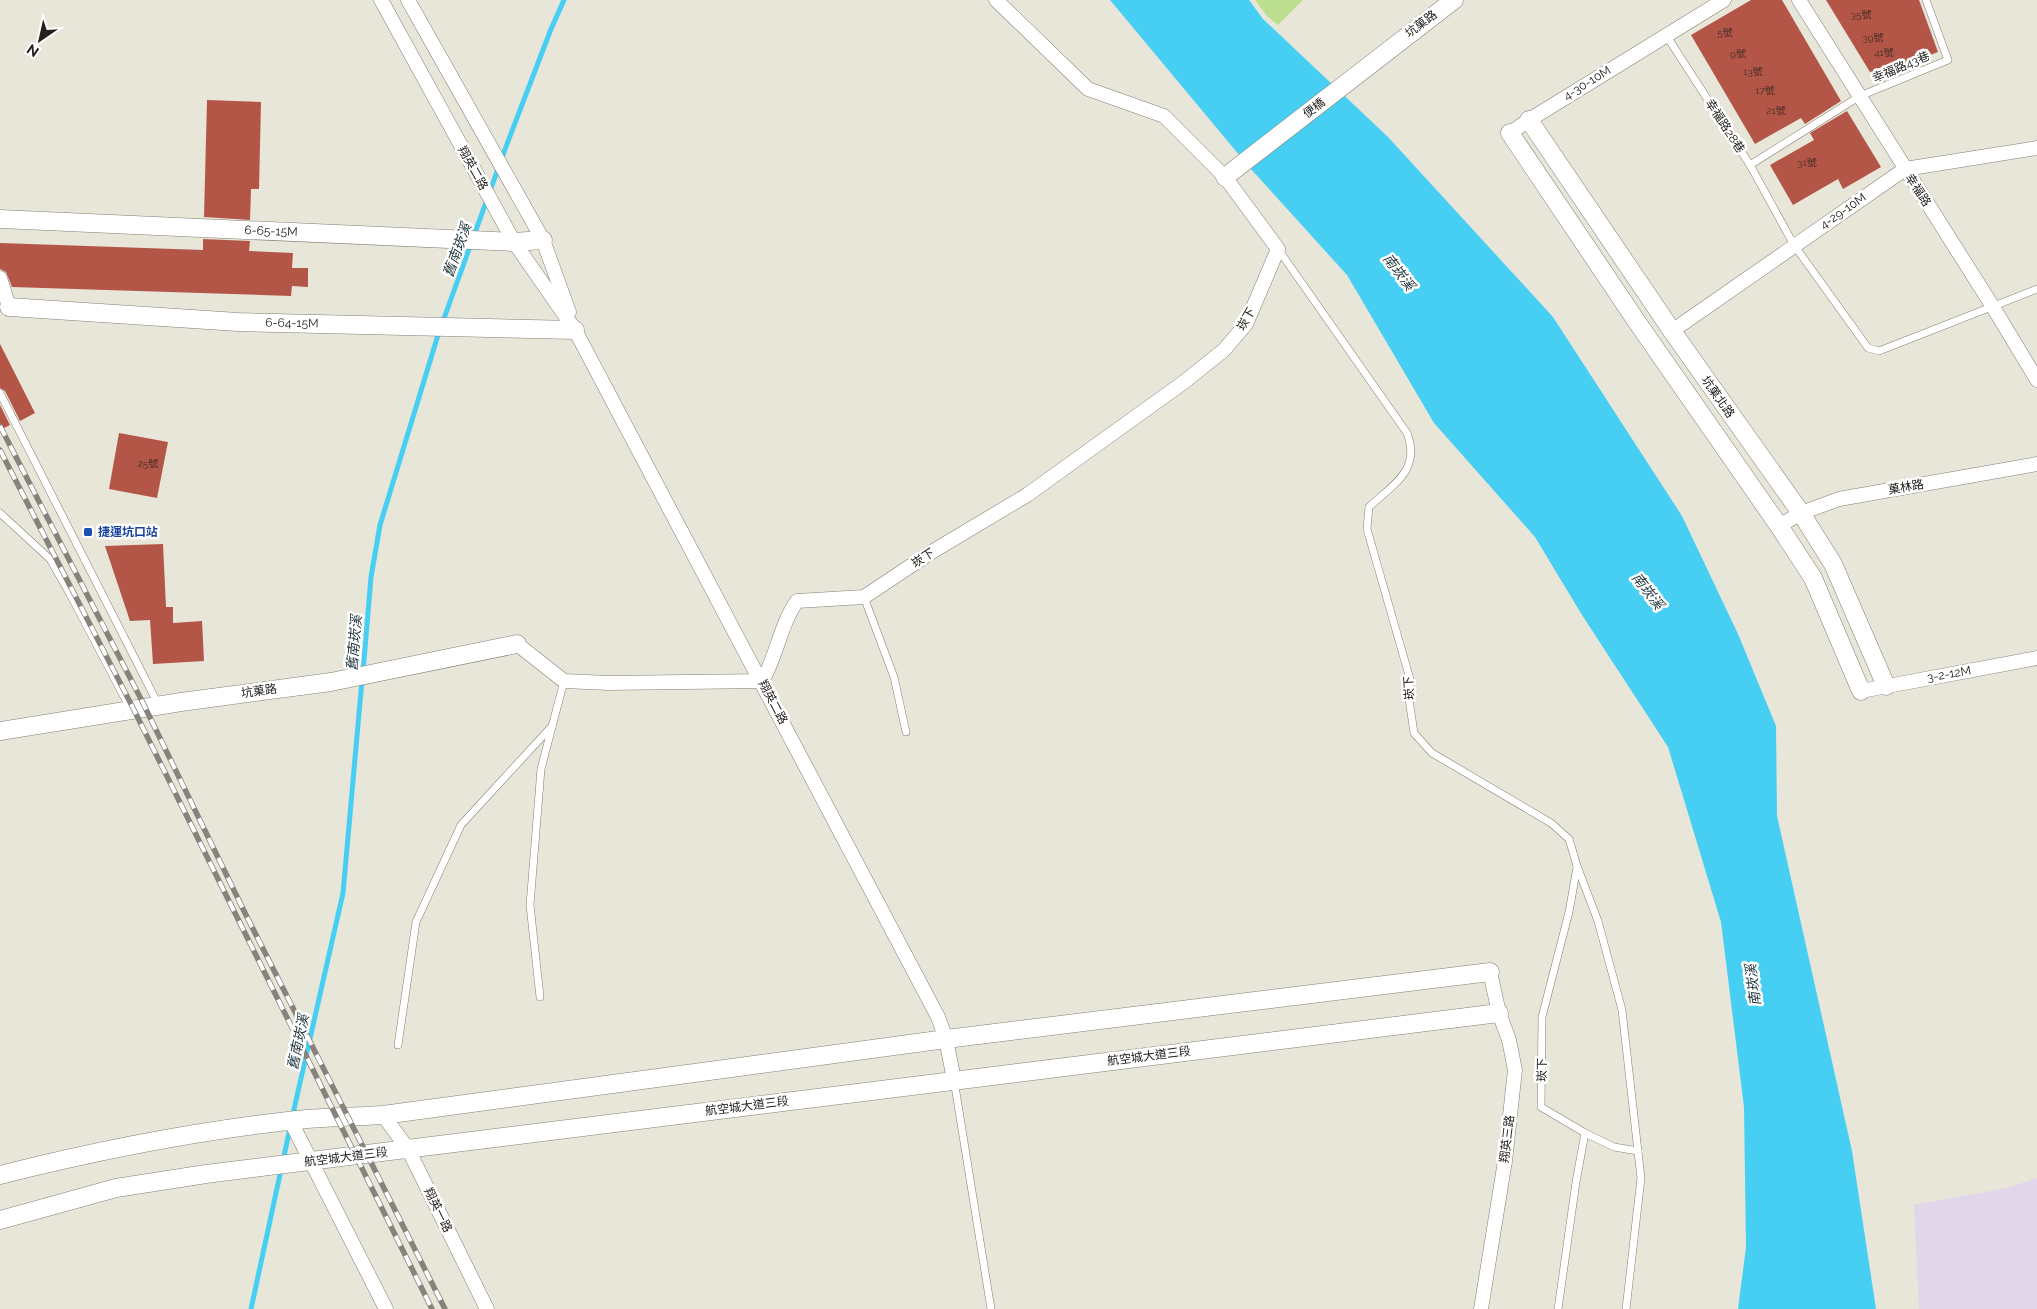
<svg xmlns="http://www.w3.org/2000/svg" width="2037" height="1309" viewBox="0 0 2037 1309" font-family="Raleway,'Noto Sans TC',sans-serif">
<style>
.industrial{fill:#e2d6ea}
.green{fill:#bcdf8f}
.water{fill:#47cff3}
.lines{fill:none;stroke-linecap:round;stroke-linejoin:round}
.stream{stroke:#47cff3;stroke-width:5}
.building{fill:#b45647}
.service-casing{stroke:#827f74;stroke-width:8}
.minor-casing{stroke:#827f74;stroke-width:15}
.tertiary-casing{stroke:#827f74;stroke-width:19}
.service{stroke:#fff;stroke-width:7}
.minor{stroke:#fff;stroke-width:14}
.tertiary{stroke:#fff;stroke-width:18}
.rail-casing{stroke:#85837b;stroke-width:5.5}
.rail{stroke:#fff;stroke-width:4;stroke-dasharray:11;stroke-linecap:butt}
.transit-dot{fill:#1a4fb4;stroke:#fff;stroke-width:2}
.labels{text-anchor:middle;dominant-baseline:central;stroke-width:5;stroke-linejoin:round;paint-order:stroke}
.number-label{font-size:10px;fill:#462e28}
.street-label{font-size:12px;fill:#22211d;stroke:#fff}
.transit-label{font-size:12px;font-weight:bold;fill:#164399;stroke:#fff;text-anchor:start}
.water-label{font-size:14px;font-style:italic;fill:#1c3339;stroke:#fff}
</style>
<rect width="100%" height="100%" fill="#e8e5d9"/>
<!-- industrial -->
<polygon class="industrial" points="2037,1178 2037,1309 1919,1309 1914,1205 2007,1188"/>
<!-- green -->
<polygon class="green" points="1255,0 1303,0 1278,25 1267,16"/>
<!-- water -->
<polygon class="water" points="1110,0 1249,0 1263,19 1388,137 1553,317 1682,516 1738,634 1776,726 1777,816 1852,1151 1876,1309 1738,1309 1746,1247 1744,1107 1721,922 1668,747 1582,615 1535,537 1434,423 1347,275 1250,168"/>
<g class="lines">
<!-- stream -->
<g class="stream">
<polyline points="363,672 371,577 380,525 438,335 507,144 551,29 564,0"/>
<polyline points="292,1118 343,893 362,680"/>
<polyline points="251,1309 290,1128"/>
</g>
</g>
<!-- building -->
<g class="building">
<polygon points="1751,0 1782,0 1841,101 1805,124 1801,118 1755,144 1691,35"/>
<polygon points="1826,0 1919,0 1938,52 1873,77"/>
<polygon points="207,100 261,102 259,189 251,189 250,220 204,217"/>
<polygon points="1847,111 1881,167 1843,189 1838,179 1793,205 1770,165 1814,140 1810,133"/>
<polygon points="203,239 250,241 249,251 293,253 292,268 308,268 308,287 292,286 291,296 12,287 6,272 0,269 0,243 203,250"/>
<polygon points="0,344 35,413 20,421 5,391 0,388"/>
<polygon points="0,405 10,425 0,430"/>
<polygon points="119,433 168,442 157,498 109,489"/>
<polygon points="163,544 166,607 173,607 173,623 202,621 204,661 153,664 150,620 130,621 105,546"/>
</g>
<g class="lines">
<defs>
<g id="service">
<polyline points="1666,35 1750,165 1860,96 1948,60 1926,0"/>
<polyline points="1750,165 1794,245 1868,348 1879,351 2037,289"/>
<path d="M1278 249 1407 433C1421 470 1394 484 1369 507L1367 529 1410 679 1409 699 1414 733 1432 753 1551 823 1569 839 1577 866 1598 921 1622 1010 1641 1178 1626 1309"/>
<polyline points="0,393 158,704"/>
<polyline points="0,513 50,559 70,594 130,708"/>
<polyline points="864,597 894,677 906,732"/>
<polyline points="1577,867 1569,912 1542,1017 1541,1107 1585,1133 1614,1147 1638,1151"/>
<polyline points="540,997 530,905 541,769 564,681"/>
<polyline points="398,1045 416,922 461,825 552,726"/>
<polyline points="954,1080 991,1309"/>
<polyline points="1558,1309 1576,1182 1585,1133"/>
</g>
<g id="minor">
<polyline points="381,0 514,242 575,330 938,1017 946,1039 954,1080"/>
<polyline points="408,0 543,240 569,312"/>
<polyline points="1799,0 1993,307 2037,380"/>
<polyline points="1510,133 1529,120 1724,0"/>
<polyline points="0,278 9,307"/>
<polyline points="1672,331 1905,169 2037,148"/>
<polyline points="1779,526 1801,513 1839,499 2037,464"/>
<path d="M517 644 564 681 609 683 762 681C777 656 780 625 797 601L864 597 930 553 1027 495 1184 382 1224 350 1246 324 1278 249 1225 177 1164 116 1088 89 996 0"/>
<polyline points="1861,691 2037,658"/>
<polyline points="383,1115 408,1149 487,1309"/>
<polyline points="290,1120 386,1309"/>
<polyline points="1481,1309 1505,1161 1515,1070 1509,1040 1499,1013 1490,972"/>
</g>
<g id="tertiary">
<polyline points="1529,120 1672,331 1801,513 1833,564 1886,686"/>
<polyline points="1510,133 1637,322 1779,526 1813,578 1861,691"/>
<polyline points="1225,177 1454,0"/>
<polyline points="0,219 514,242 543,240"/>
<polyline points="9,307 238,322 575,330"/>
<polyline points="0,731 181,702 331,682 517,644"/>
<path d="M0 1175C95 1151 191 1132 288 1121 320 1117 352 1117 383 1115L946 1039 1490 972"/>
<polyline points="0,1220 116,1188 206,1174 1499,1013"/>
</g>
</defs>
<!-- service casing -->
<use href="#service" class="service-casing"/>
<!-- minor casing -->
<use href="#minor" class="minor-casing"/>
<!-- tertiary casing -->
<use href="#tertiary" class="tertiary-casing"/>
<!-- service -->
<use href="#service" class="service"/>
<!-- minor -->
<use href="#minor" class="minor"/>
<!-- tertiary -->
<use href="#tertiary" class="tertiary"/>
<defs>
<g id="rail">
<polyline points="0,426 141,699 246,915 445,1309"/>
<polyline points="0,450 131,704 432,1309"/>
</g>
</defs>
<!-- rail casing -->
<use href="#rail" class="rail-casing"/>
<!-- rail -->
<use href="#rail" class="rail"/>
</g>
<!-- markers -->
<rect class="transit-dot" x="83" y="527" width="10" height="10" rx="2.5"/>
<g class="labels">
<!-- number labels -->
<g class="number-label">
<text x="1861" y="14">35號</text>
<text x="1725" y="32">5號</text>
<text x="1873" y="37">39號</text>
<text x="1884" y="52">41號</text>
<text x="1738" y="53">9號</text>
<text x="1753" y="71">13號</text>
<text x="1765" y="90">17號</text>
<text x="1776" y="110">21號</text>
<text x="1807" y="162">31號</text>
<text x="148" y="463">25號</text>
</g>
<!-- street labels -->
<g class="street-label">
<text transform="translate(1421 24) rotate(-37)">坑菓路</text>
<text transform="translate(1901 67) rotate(-23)">幸福路43巷</text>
<text transform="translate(1587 83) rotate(-32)">4-30-10M</text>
<text transform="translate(1314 108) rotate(-38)">便橋</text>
<text transform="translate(1725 126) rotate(57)">幸福路28巷</text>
<text transform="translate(473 168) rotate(61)">翔英二路</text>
<text transform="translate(1918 190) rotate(57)">幸福路</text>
<text transform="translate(1843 211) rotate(-35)">4-29-10M</text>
<text transform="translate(271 231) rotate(2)">6-65-15M</text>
<text transform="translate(1246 319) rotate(-60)">崁下</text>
<text transform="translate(292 323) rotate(1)">6-64-15M</text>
<text transform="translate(1718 397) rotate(55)">坑菓北路</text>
<text transform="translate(1906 487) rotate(-10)">菓林路</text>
<text transform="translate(923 558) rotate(-33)">崁下</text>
<text transform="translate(1949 674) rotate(-10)">3-2-12M</text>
<text transform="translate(1409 688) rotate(-94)">崁下</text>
<text transform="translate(259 691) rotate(-8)">坑菓路</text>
<text transform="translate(773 702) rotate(62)">翔英二路</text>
<text transform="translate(1149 1056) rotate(-7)">航空城大道三段</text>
<text transform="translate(1542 1070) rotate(-89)">崁下</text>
<text transform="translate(747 1106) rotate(-7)">航空城大道三段</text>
<text transform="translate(1507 1139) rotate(-83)">翔英三路</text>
<text transform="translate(346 1157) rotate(-7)">航空城大道三段</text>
<text transform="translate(438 1210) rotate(64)">翔英一路</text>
</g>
<!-- transit labels -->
<g class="transit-label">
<text x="98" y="532">捷運坑口站</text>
</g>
<!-- water labels -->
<g class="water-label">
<text transform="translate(457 250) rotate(-70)">舊南崁溪</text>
<text transform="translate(1399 272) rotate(52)">南崁溪</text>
<text transform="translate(1648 591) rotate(52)">南崁溪</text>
<text transform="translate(354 643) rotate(-85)">舊南崁溪</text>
<text transform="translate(1753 985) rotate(-97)">南崁溪</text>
<text transform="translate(298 1042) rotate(-78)">舊南崁溪</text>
</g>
</g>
<!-- north arrow -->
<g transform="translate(40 40) rotate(214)" stroke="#ffffff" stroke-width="4" paint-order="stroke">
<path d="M0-4L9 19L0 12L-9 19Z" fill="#22211d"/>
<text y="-8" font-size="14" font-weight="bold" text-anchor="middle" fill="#22211d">N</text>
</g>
</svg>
